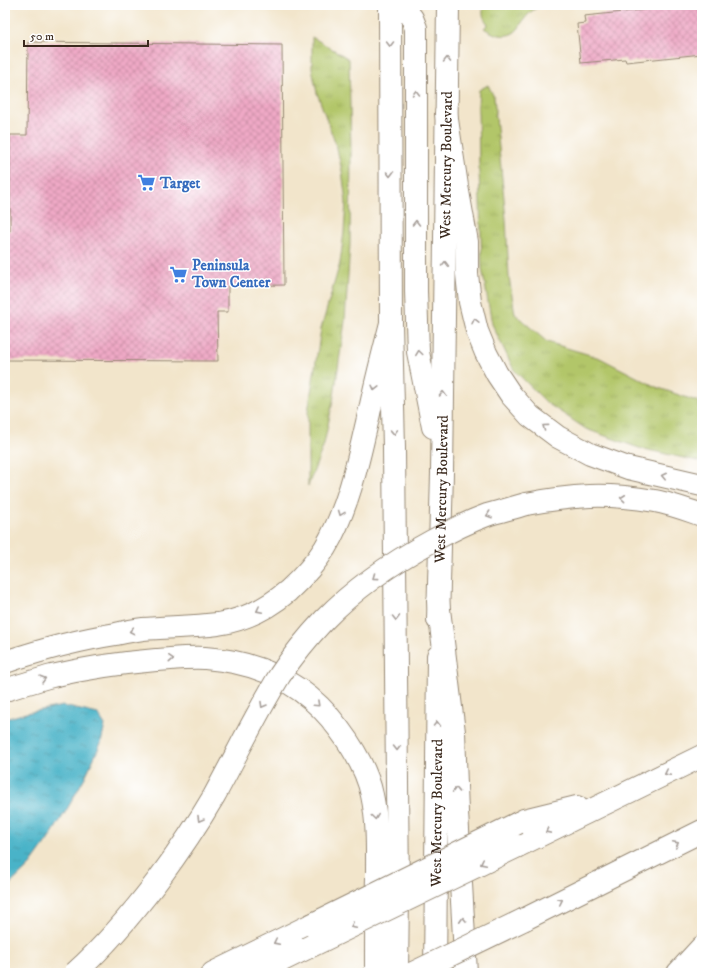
<svg xmlns="http://www.w3.org/2000/svg" width="707" height="978" viewBox="0 0 707 978" font-family="'IM FELL DW Pica',serif">
<style>
.grass{fill:url(#grass-tufts);stroke:#767844}
.water{fill:url(#water-ripples);stroke:#426e73}
.building{fill:url(#building-cross-hatch)}
.lines{fill:none;stroke-linecap:round;stroke-linejoin:round}
.major-casing{stroke:#968874;stroke-width:24}
.highway-casing{stroke:#968874;stroke-width:24}
.major{stroke:#fff;stroke-width:22}
.highway{stroke:#fff;stroke-width:22}
.highway-bridge-casing{stroke:#968874;stroke-width:24;stroke-linecap:butt}
.highway-bridge{stroke:#fff;stroke-width:22}
.oneway{stroke:#a79f9a}
.labels{text-anchor:middle;dominant-baseline:central;stroke-width:3;stroke-linejoin:round;paint-order:stroke}
.street-label{font-size:15px;fill:#3b2a1e;stroke:#fff}
.shop-label{font-size:15px;font-weight:bold;fill:#366cbe;stroke:#fff;text-anchor:start}
</style>
<defs>
<pattern id="grass-tufts" width="24" height="20" patternUnits="userSpaceOnUse"><rect width="24" height="20" fill="#b2c669"/><path d="M3 7l-1-3M5 7V3M7 7l1-3M15 17l-1-3M17 17v-4M19 17l1-3" fill="none" stroke="#9aaa5b"/></pattern>
<pattern id="water-ripples" width="26" height="14" patternUnits="userSpaceOnUse"><rect width="26" height="14" fill="#4ab3c8"/><path d="M2 4q2-2 4 0t4 0M15 11q2-2 4 0t4 0" fill="none" stroke="#3f92a2"/></pattern>
<pattern id="building-cross-hatch" width="8" height="8" patternUnits="userSpaceOnUse"><rect width="8" height="8" fill="#efa9c6"/><path d="M0 0l8 8M0 8l8-8" fill="none" stroke="#c38aa0"/></pattern>
</defs>
<rect width="100%" height="100%" fill="#fff"/>
<filter id="ink" filterUnits="userSpaceOnUse"><feTurbulence type="fractalNoise" baseFrequency=".025" numOctaves="2"/><feDisplacementMap in="SourceGraphic" scale="8" xChannelSelector="R" yChannelSelector="G"/><feConvolveMatrix kernelMatrix="1 2 1 2 8 2 1 2 1" color-interpolation-filters="sRGB"/></filter>
<filter id="wash" filterUnits="userSpaceOnUse"><feTurbulence type="fractalNoise" baseFrequency=".012" numOctaves="4" result="noise"/><feDisplacementMap in="SourceGraphic" scale="16" xChannelSelector="R" yChannelSelector="G"/><feGaussianBlur stdDeviation="0.9" result="paint"/><feColorMatrix in="noise" values="0 0 0 0 0 0 0 0 0 0 0 0 0 0 0 0 0 1.4 0 .05"/><feComposite in="paint" operator="in"/></filter>
<g filter="url(#wash)">
<rect width="100%" height="100%" fill="#f2e5cb"/>
<!-- grass -->
<g class="grass">
<path d="M485 5H542C534 8 528 14 523 21 521 23 520 27 518 29 508 40 494 35 484 28L488 24C483 18 481 12 485 5Z"/>
<polygon points="312,37 349,59 351,153 350,244 345,321 334,396 324,444 308,486 308,412 321,329 340,263 344,232 346,202 342,171 337,148 317,93 312,69"/>
<polygon points="488,85 494,97 506,219 509,277 515,314 547,342 600,358 656,387 702,403 702,462 639,448 586,429 547,403 514,370 492,324 482,268 479,168 478,105 479,90"/>
</g>
<!-- water -->
<polygon class="water" points="63,706 98,714 105,725 101,743 85,777 66,811 48,840 30,865 5,889 5,719 26,713"/>
<g id="blocks">
<!-- building -->
<g class="building">
<polygon points="692,5 702,5 702,54 626,62 625,59 581,63 577,24 585,23 584,16"/>
<polygon points="28,42 282,45 284,285 228,286 228,312 217,312 218,361 5,360 5,231 10,231 10,135 27,135"/>
</g>
</g>
</g>
<g filter="url(#ink)">
<use href="#blocks" fill-opacity="0" stroke="#968874" stroke-width="1"/>
<g class="lines">
<defs>
<g id="major">
<polyline points="390,5 391,323 394,448 398,894 397,973"/>
<polyline points="401,5 412,18 416,28 416,291 418,352 433,427"/>
<path id="s1" d="M438 620 442 473 448 5"/>
<path id="s2" d="M435 973 438 656"/>
</g>
<g id="highway">
<polyline points="446,113 457,186 467,242 467,274 470,302 477,331 486,353 497,374 511,395 530,416 558,437 590,454 628,468 702,485"/>
<path d="M526 504C547 500 569 497 590 496 610 495 636 498 655 501 671 504 687 510 702 515"/>
<polyline points="438,601 454,732 457,812 466,973"/>
<path d="M5 662C41 650 78 640 116 634 125 632 134 630 143 629 167 627 193 627 218 624 244 620 268 608 288 591 302 578 315 564 325 548 350 506 360 452 371 405 377 377 384 350 391 323"/>
<path d="M5 690C21 685 37 680 52 676 86 668 121 663 156 660 172 659 189 657 205 658 260 662 306 684 339 729 354 749 367 770 372 795 378 822 377 850 377 877 376 909 376 941 376 973"/>
<polyline points="518,823 524,820 577,807"/>
<polyline points="518,846 702,756"/>
<polyline points="525,919 702,831"/>
<polyline points="213,973 311,925"/>
<polyline points="256,973 307,948"/>
<polyline points="678,973 702,947"/>
</g>
</defs>
<!-- major casing -->
<use href="#major" class="major-casing"/>
<!-- highway casing -->
<use href="#highway" class="highway-casing"/>
<!-- major -->
<use href="#major" class="major"/>
<!-- highway -->
<use href="#highway" class="highway"/>
<defs>
<g id="highway-bridge">
<polyline points="311,925 518,823"/>
<polyline points="307,948 518,846"/>
<path d="M75 973C106 945 133 913 158 880 178 853 197 825 214 796 236 756 256 714 280 675 292 657 310 635 324 620 355 588 393 562 432 541 450 531 468 522 487 515 500 511 513 508 526 504"/>
<polyline points="413,973 525,919"/>
</g>
</defs>
<!-- highway-bridge casing -->
<use href="#highway-bridge" class="highway-bridge-casing"/>
<!-- highway-bridge -->
<use href="#highway-bridge" class="highway-bridge"/>
</g>
<!-- one-way arrows -->
<defs><path id="oneway-chevron" d="M-2-3.5L2.5 0L-2 3.5" fill="none" stroke-width="1.6" stroke-linecap="round" stroke-linejoin="round"/></defs>
<g class="oneway">
<use href="#oneway-chevron" transform="translate(390 44) rotate(90)"/>
<use href="#oneway-chevron" transform="translate(447 60) rotate(-89)"/>
<use href="#oneway-chevron" transform="translate(416 93) rotate(-90)"/>
<use href="#oneway-chevron" transform="translate(390 174) rotate(90)"/>
<use href="#oneway-chevron" transform="translate(416 223) rotate(-90)"/>
<use href="#oneway-chevron" transform="translate(445 264) rotate(-89)"/>
<use href="#oneway-chevron" transform="translate(475 321) rotate(-103)"/>
<use href="#oneway-chevron" transform="translate(419 353) rotate(-98)"/>
<use href="#oneway-chevron" transform="translate(375 388) rotate(104)"/>
<use href="#oneway-chevron" transform="translate(443 394) rotate(-89)"/>
<use href="#oneway-chevron" transform="translate(545 427) rotate(-144)"/>
<use href="#oneway-chevron" transform="translate(394 432) rotate(88)"/>
<use href="#oneway-chevron" transform="translate(664 476) rotate(-167)"/>
<use href="#oneway-chevron" transform="translate(623 498) rotate(-174)"/>
<use href="#oneway-chevron" transform="translate(341 513) rotate(111)"/>
<use href="#oneway-chevron" transform="translate(489 515) rotate(161)"/>
<use href="#oneway-chevron" transform="translate(375 577) rotate(144)"/>
<use href="#oneway-chevron" transform="translate(259 610) rotate(153)"/>
<use href="#oneway-chevron" transform="translate(396 618) rotate(89)"/>
<use href="#oneway-chevron" transform="translate(132 631) rotate(170)"/>
<use href="#oneway-chevron" transform="translate(171 659) rotate(-4)"/>
<use href="#oneway-chevron" transform="translate(43 679) rotate(-16)"/>
<use href="#oneway-chevron" transform="translate(317 704) rotate(43)"/>
<use href="#oneway-chevron" transform="translate(263 705) rotate(120)"/>
<use href="#oneway-chevron" transform="translate(437 724) rotate(-89)"/>
<use href="#oneway-chevron" transform="translate(397 748) rotate(89)"/>
<use href="#oneway-chevron" transform="translate(667 773) rotate(154)"/>
<use href="#oneway-chevron" transform="translate(456 790) rotate(-92)"/>
<use href="#oneway-chevron" transform="translate(375 817) rotate(82)"/>
<use href="#oneway-chevron" transform="translate(200 819) rotate(120)"/>
<use href="#oneway-chevron" transform="translate(548 831) rotate(154)"/>
<use href="#oneway-chevron" transform="translate(676 844) rotate(-26)"/>
<use href="#oneway-chevron" transform="translate(483 863) rotate(154)"/>
<use href="#oneway-chevron" transform="translate(560 901) rotate(-26)"/>
<use href="#oneway-chevron" transform="translate(463 920) rotate(-93)"/>
<use href="#oneway-chevron" transform="translate(353 926) rotate(154)"/>
<use href="#oneway-chevron" transform="translate(276 942) rotate(154)"/>
</g>
</g>
<!-- icons -->
<defs>
<symbol id="supermarket-bare" viewBox="-9 -9 18 18"><path d="M-6-5.5h2.5l.6 2H6L4.5 2H-2.5L-4.4-4H-6ZM-1.5 3.2a1.3 1.3 0 1 0 .1 0ZM3 3.2a1.3 1.3 0 1 0 .1 0Z" fill="#3f7fe0" stroke="#fff" stroke-width="2.5" paint-order="stroke"/></symbol>
</defs>
<g fill-rule="evenodd">
<use href="#supermarket-bare" x="134" y="170" width="25" height="25"/>
<use href="#supermarket-bare" x="166" y="262" width="25" height="25"/>
</g>
<g class="labels">
<!-- street labels -->
<g class="street-label">
<text stroke="none"><textPath href="#s1" startOffset="455">West Mercury Boulevard</textPath></text>
<text stroke="none"><textPath href="#s1" startOffset="131">West Mercury Boulevard</textPath></text>
<text stroke="none"><textPath href="#s2" startOffset="160">West Mercury Boulevard</textPath></text>
</g>
<!-- shop labels -->
<g class="shop-label">
<text x="160" y="183">Target</text>
<text x="192" y="265">Peninsula<tspan x="192" dy="17">Town Center</tspan></text>
</g>
</g>
<!-- margin -->
<rect width="707" height="978" fill="none" stroke="#fff" stroke-width="20"/>
<!-- scale -->
<path d="M24 40v6h124v-6" fill="none" stroke="#3b2a1e" stroke-width="2"/>
<text x="30" y="40" font-size="12" fill="#3b2a1e" stroke="#ffffff" stroke-width="3" paint-order="stroke">50 m</text>
</svg>
